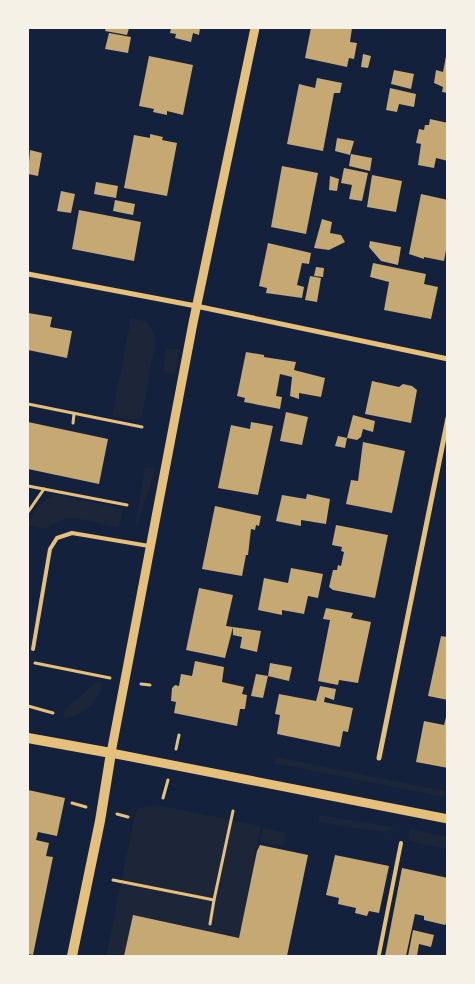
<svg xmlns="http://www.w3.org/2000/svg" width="475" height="984" viewBox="0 0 475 984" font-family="'Asap Condensed',sans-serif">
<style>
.green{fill:#1d2539}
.building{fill:#c6a872}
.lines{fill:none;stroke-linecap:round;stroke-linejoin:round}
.path{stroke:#e5c07b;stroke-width:3}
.service{stroke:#e5c07b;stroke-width:4}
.minor{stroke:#e5c07b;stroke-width:5}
.tertiary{stroke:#e5c07b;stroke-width:9}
.secondary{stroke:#e5c07b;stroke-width:10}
</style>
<rect width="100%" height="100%" fill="#14213d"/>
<!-- green -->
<g class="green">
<polygon points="131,318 147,322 153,332 155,344 142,416 135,420 112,416"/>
<polygon points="167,349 179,349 175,375 163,372"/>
<polygon points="145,467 156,469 135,530"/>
<path d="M56 495 123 509 119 528C98 524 63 509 48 529L29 525C34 510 41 500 56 495Z"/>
<path d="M98 681 103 683C98 703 83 715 63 719L65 709Z"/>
<polygon points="277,757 445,791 444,797 274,763"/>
<polygon points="157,805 261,826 239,938 133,915 124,956 106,956 135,814 139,808"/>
<polygon points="319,815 394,827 389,833 319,822"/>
<polygon points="263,828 286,833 283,846 260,842"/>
<polygon points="410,829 447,837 447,849 408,841"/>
</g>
<!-- building -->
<g class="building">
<polygon points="106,28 129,28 127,35 105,31"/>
<polygon points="171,28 200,28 199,35 193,33 191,42 175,38 176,34 170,33"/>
<polygon points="311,28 352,28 350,42 357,43 354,59 349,58 347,67 305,58"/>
<polygon points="109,33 131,37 128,53 105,49"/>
<polygon points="447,51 448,51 448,93 442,92 443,87 434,83 436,70 443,72"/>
<polygon points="363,54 371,56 368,68 361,67"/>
<polygon points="149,56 193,65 183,115 167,111 167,115 153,112 154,109 139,106"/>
<polygon points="394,70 414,74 411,89 391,84"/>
<polygon points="317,78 342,83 340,93 334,93 323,151 287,144 299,84 315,88"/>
<polygon points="390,88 416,94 414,107 399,104 397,112 386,110"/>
<polygon points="430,119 448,123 448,161 436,158 434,168 418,165 421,144 416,143 419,129 424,130 425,125 429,125"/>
<polygon points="150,134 163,137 162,140 177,143 167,196 124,188 134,135 150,138"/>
<polygon points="337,138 354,141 350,155 335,151"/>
<polygon points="30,150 42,153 38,176 28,174"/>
<polygon points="351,154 372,158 370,171 349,166"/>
<polygon points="282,166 318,173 306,234 271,227"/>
<polygon points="344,168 368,173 362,201 349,199 352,185 341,183"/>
<polygon points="372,175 402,181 396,212 367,207"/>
<polygon points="330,176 339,179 337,191 329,190"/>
<polygon points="96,182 118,186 116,198 94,194"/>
<polygon points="61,191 75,194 71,213 57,211"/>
<polygon points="421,194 448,200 448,240 444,261 424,257 424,259 409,254"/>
<polygon points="115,200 135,204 133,215 113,211"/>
<polygon points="79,210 141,222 134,261 72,249"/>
<polygon points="322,219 332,222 330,233 341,235 345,242 329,250 314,248"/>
<polygon points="370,241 401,247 398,265 381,261 369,247"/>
<polygon points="268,243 311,253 309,264 302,263 297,285 304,287 302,298 266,293 267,288 259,286"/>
<polygon points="373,263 426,274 424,284 438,287 431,319 384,310 389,282 370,277"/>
<polygon points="316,267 324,268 323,277 314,276"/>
<polygon points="310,276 321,278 317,302 305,300"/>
<polygon points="28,313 52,317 50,327 72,331 67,358 28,350"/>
<polygon points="246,352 264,355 264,357 296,362 294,370 325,378 321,397 299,393 299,399 290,396 292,377 280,374 276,396 282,397 280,409 244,402 245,398 237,396"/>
<polygon points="372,381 399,387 403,384 412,386 417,390 411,423 365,414"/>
<polygon points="286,412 308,417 302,445 280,441"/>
<polygon points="353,415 375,421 373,432 363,429 361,437 357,440 347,438"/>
<polygon points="28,422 108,439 99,484 28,469"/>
<polygon points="251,422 273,426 258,495 218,488 231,425 250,429"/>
<polygon points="338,436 347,438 345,448 335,446"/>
<polygon points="363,442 405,451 392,513 346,504 351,480 358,481"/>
<polygon points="307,494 330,499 326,524 301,520 301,526 276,521 282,495 306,499"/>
<polygon points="215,506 261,516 259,526 256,525 255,530 251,529 248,555 246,555 242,576 202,569"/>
<polygon points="336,525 388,535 375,598 333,590 329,587 333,570 337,570 338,565 341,566 344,552 341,551 342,547 332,545"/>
<polygon points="291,568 323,574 318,598 308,596 304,614 282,610 282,615 258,610 264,578 288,583"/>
<polygon points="199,588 233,595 226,626 261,631 257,652 240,648 242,637 233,635 233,627 225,658 186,650"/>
<polygon points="326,608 353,613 351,618 371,622 358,683 339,680 338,685 318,681 330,620 323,619"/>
<polygon points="441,636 448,637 448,700 428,696"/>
<polygon points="195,661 224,667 222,682 244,687 242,694 247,695 245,709 240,709 237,726 174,713 176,702 171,701 172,688 175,685 179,686 181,674 192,676"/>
<polygon points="270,663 292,667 289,681 268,676"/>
<polygon points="256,674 268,676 263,698 251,696"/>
<polygon points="320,686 336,689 334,700 325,697 324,702 353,708 348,732 343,731 340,747 277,734 280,715 275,714 279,694 316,701"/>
<polygon points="447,713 448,768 416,762 424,721 444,725"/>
<polygon points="28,790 65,798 57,836 38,832 36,840 49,843 46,856 53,857 33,955 28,954"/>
<polygon points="260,845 308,855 287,956 124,956 133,915 239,938 257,851"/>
<polygon points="335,855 389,866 379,913 369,911 367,916 355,913 356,908 338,904 339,898 326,895"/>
<polygon points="402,868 448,878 448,921 445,925 424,920 424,916 415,914 406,956 385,956"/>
<polygon points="413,930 434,935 431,947 419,944 417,956 408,956"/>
</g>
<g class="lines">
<!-- path -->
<g class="path">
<polyline points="28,404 142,427"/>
<polyline points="73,423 74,414"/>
<polyline points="28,486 127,505"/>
<polyline points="28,512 44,489"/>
<polyline points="35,663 110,678"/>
<polyline points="141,684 150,685"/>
<polyline points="28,706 53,713"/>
<polyline points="176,749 179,735"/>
<polyline points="163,798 168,780"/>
<polyline points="72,803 86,807"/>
<polyline points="117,814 128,817"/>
<polyline points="113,880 214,900 233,811"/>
<polyline points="210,924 214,900"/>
</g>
<!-- service -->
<g class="service">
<polyline points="33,649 50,549 57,538 72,533 149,546"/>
<polyline points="379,954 401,843"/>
</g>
<!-- minor -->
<g class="minor">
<polyline points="28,274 196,306 448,359"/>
<polyline points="379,758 448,418"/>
</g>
<!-- tertiary -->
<polyline class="tertiary" points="255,28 193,323 111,753 448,819"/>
<!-- secondary -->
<polyline class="secondary" points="28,738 111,753 100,821 72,956"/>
</g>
<!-- border -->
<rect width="475" height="984" fill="none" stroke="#f6f1e7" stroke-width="58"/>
</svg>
